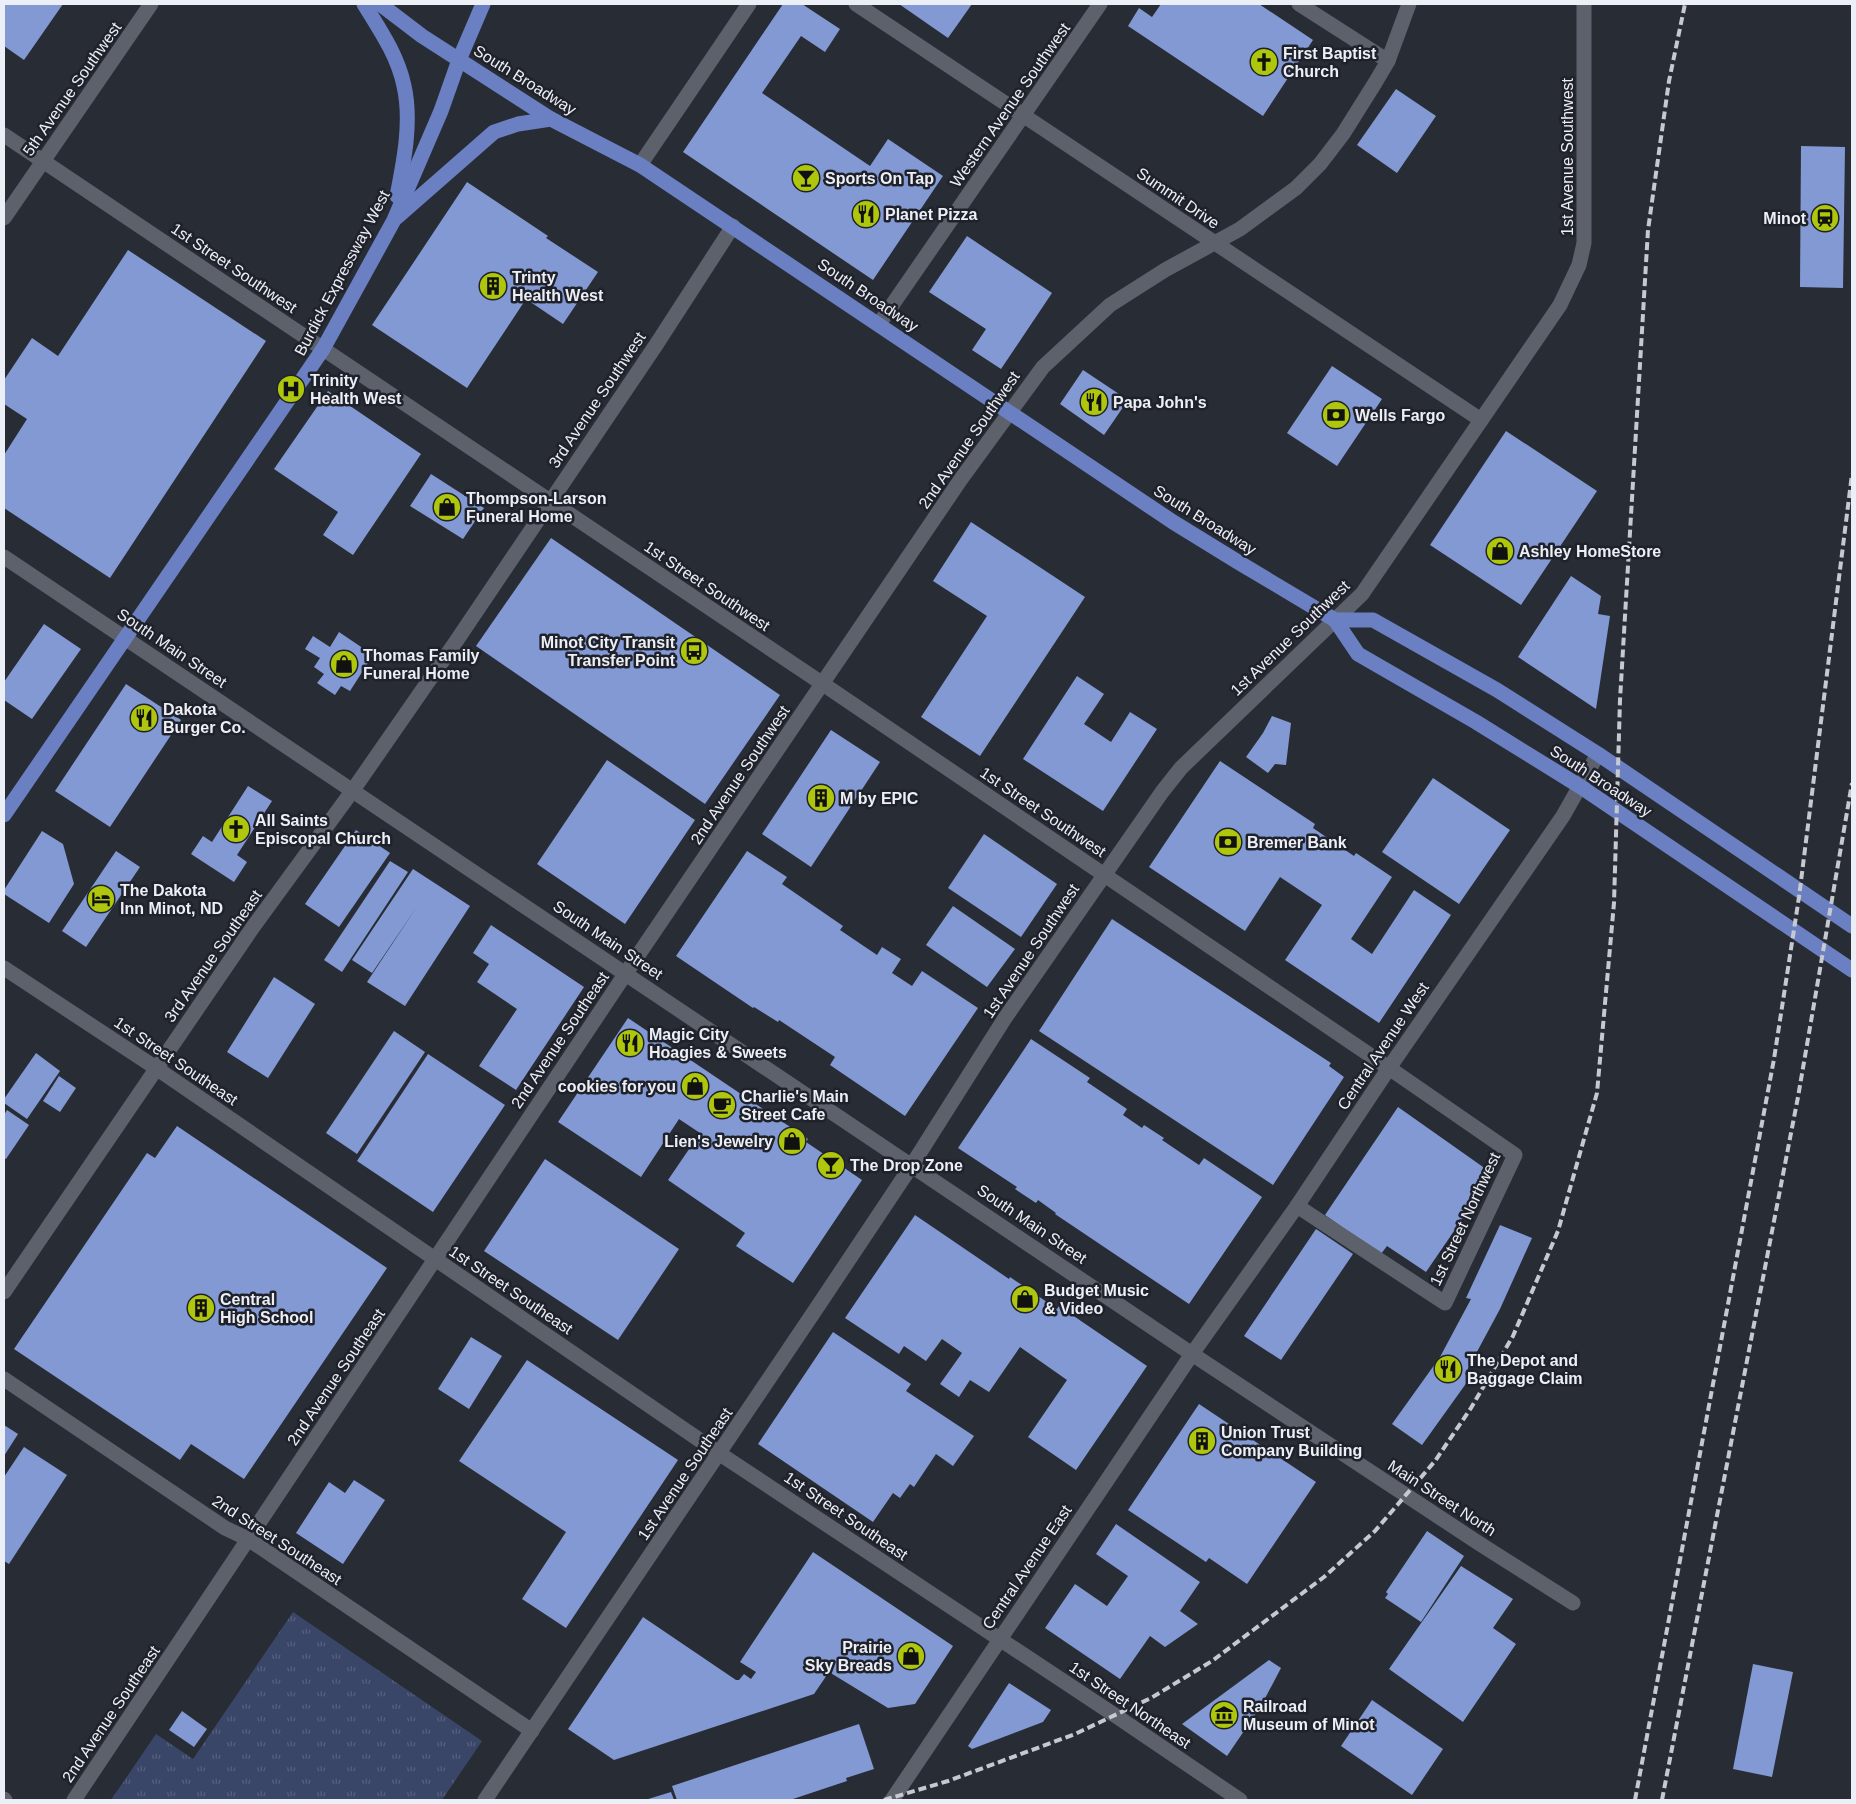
<svg xmlns="http://www.w3.org/2000/svg" width="1856" height="1804" viewBox="0 0 1856 1804" font-family="Helvetica,sans-serif">
<style>
.park{fill:url(#park-tufts)}
.building{fill:#8399d3}
.lines{fill:none;stroke-linecap:round;stroke-linejoin:round}
.minor{stroke:#5d616c;stroke-width:15}
.major{stroke:#6a80c2;stroke-width:15}
.rail{stroke:#c6cad0;stroke-width:4;stroke-dasharray:8 4;stroke-linecap:butt}
.labels{text-anchor:middle;dominant-baseline:central;stroke-width:5;stroke-linejoin:round;paint-order:stroke}
.poi-label{font-size:16px;font-weight:bold;fill:#eceff5;stroke:#1f222b;text-anchor:start}
.street-label{font-size:16px;fill:#eceff5;stroke:#1f222b}
</style>
<defs>
<pattern id="park-tufts" width="24" height="20" patternUnits="userSpaceOnUse" patternTransform="scale(1.25)"><rect width="24" height="20" fill="#3a4668"/><path d="M3 7l-1-3M5 7V3M7 7l1-3M15 17l-1-3M17 17v-4M19 17l1-3" fill="none" stroke="#57617e"/></pattern>
</defs>
<rect width="100%" height="100%" fill="#282c35"/>
<!-- park -->
<polygon class="park" points="293,1612 482,1741 442,1800 111,1800 156,1734 193,1759"/>
<!-- building -->
<g class="building">
<polygon points="4,4 63,4 24,60 4,46"/>
<polygon points="783,4 802,4 840,29 825,52 801,36 762,93 870,166 888,139 943,176 873,280 683,152"/>
<polygon points="899,4 972,4 948,38"/>
<polygon points="1161,4 1259,4 1313,40 1263,116 1128,26 1139,8 1152,17"/>
<polygon points="1396,89 1436,116 1397,173 1357,145"/>
<polygon points="1801,146 1845,147 1843,288 1800,287"/>
<polygon points="467,182 548,236 546,238 598,272 563,324 526,299 467,388 372,325"/>
<polygon points="967,236 1052,293 1001,369 972,350 986,329 929,292"/>
<polygon points="128,250 266,341 110,578 4,508 4,455 27,419 4,404 4,380 32,338 58,356"/>
<polygon points="1332,366 1382,399 1337,466 1287,433"/>
<polygon points="1083,370 1128,400 1104,435 1060,404"/>
<polygon points="328,391 421,454 353,555 323,535 338,512 274,469"/>
<polygon points="1506,431 1597,491 1521,605 1430,545"/>
<polygon points="431,474 484,508 463,539 410,506"/>
<polygon points="971,522 1085,597 980,756 921,717 987,616 933,581"/>
<polygon points="551,538 780,695 705,804 476,646"/>
<polygon points="1571,576 1601,596 1598,614 1610,616 1596,709 1518,657"/>
<polygon points="44,624 81,649 32,719 4,700 4,682"/>
<polygon points="339,632 373,655 350,691 341,686 335,695 317,683 324,674 314,667 320,658 305,649 313,636 330,647"/>
<polygon points="1077,676 1104,694 1084,724 1111,742 1130,712 1157,729 1103,811 1023,759"/>
<polygon points="126,684 181,720 110,827 55,791"/>
<polygon points="1272,716 1291,723 1286,765 1275,764 1268,773 1246,757 1263,733"/>
<polygon points="831,730 880,762 811,867 762,834"/>
<polygon points="607,760 695,820 625,924 537,864"/>
<polygon points="1220,761 1315,824 1313,828 1354,856 1356,853 1392,877 1351,939 1372,954 1414,890 1451,915 1379,1023 1285,960 1322,905 1280,877 1245,931 1149,867"/>
<polygon points="1433,778 1510,830 1459,904 1382,852"/>
<polygon points="248,786 272,801 237,855 247,862 234,882 191,854 203,836 212,842"/>
<polygon points="356,830 390,853 339,927 305,904"/>
<polygon points="42,831 63,844 74,884 49,923 4,894 4,890"/>
<polygon points="984,834 1057,884 1021,937 948,888"/>
<polygon points="116,851 140,867 86,947 62,931"/>
<polygon points="747,851 787,877 782,884 843,926 840,930 877,955 882,947 901,959 892,973 912,986 922,971 978,1008 905,1116 830,1065 835,1057 779,1020 778,1022 754,1007 753,1008 676,956"/>
<polygon points="390,861 408,872 342,972 324,960"/>
<polygon points="413,869 470,906 405,1006 367,982 416,908 372,973 352,960"/>
<polygon points="953,906 1015,949 987,987 926,945"/>
<polygon points="1112,919 1331,1063 1329,1066 1344,1077 1273,1185 1039,1031"/>
<polygon points="491,925 584,987 516,1090 479,1066 517,1009 477,982 489,964 473,953"/>
<polygon points="274,977 315,1004 268,1078 227,1052"/>
<polygon points="628,1018 808,1139 806,1142 862,1180 793,1283 736,1246 745,1233 668,1180 700,1133 679,1119 641,1177 558,1122"/>
<polygon points="394,1031 425,1052 357,1154 326,1133"/>
<polygon points="1031,1039 1090,1078 1087,1082 1127,1109 1123,1115 1142,1128 1144,1125 1164,1138 1162,1140 1199,1165 1204,1158 1262,1197 1189,1304 1055,1214 1056,1213 1038,1200 1036,1203 1015,1189 1017,1187 958,1148"/>
<polygon points="36,1053 60,1071 27,1119 4,1103 4,1099"/>
<polygon points="428,1054 505,1105 433,1212 357,1161"/>
<polygon points="59,1076 76,1088 60,1112 43,1101"/>
<polygon points="1398,1107 1493,1174 1426,1272 1387,1246 1381,1254 1325,1215"/>
<polygon points="7,1110 29,1125 6,1159 4,1158 4,1115"/>
<polygon points="177,1126 387,1268 244,1479 191,1444 180,1460 14,1349 147,1153 155,1158"/>
<polygon points="545,1159 679,1249 618,1340 484,1251"/>
<polygon points="915,1215 1009,1279 1010,1277 1057,1309 1059,1306 1147,1366 1076,1470 1028,1437 1067,1380 1020,1347 989,1392 970,1380 959,1397 940,1384 962,1353 942,1339 926,1361 904,1346 899,1354 845,1318"/>
<polygon points="1500,1225 1532,1238 1500,1309 1465,1374 1470,1378 1422,1445 1392,1424 1440,1357 1471,1299 1466,1298"/>
<polygon points="1316,1229 1353,1254 1281,1360 1244,1336"/>
<polygon points="833,1332 911,1384 906,1391 974,1436 953,1466 936,1454 914,1487 910,1484 900,1498 893,1493 873,1522 758,1444"/>
<polygon points="471,1337 502,1356 469,1409 438,1389"/>
<polygon points="527,1360 678,1460 566,1628 522,1599 566,1532 459,1461"/>
<polygon points="1199,1404 1316,1482 1247,1584 1209,1558 1206,1562 1128,1510"/>
<polygon points="4,1425 18,1434 4,1456"/>
<polygon points="24,1447 67,1475 9,1564 4,1561 4,1477"/>
<polygon points="354,1480 385,1500 343,1564 296,1533 329,1482 345,1493"/>
<polygon points="1116,1524 1200,1582 1180,1611 1198,1624 1165,1647 1150,1636 1120,1679 1045,1628 1075,1584 1107,1606 1128,1576 1096,1554"/>
<polygon points="1427,1531 1464,1556 1421,1622 1385,1598 1388,1594 1386,1592"/>
<polygon points="813,1552 953,1646 915,1704 888,1708 829,1672 814,1694 614,1760 568,1729 643,1617 736,1680 739,1680 744,1674 751,1679 756,1672 740,1662"/>
<polygon points="1461,1566 1513,1599 1493,1628 1516,1644 1463,1722 1389,1669"/>
<polygon points="1269,1660 1281,1668 1261,1706 1227,1756 1182,1724"/>
<polygon points="1753,1664 1793,1672 1772,1777 1733,1769"/>
<polygon points="1009,1683 1051,1710 1043,1722 972,1749 968,1746"/>
<polygon points="1372,1700 1443,1749 1412,1795 1341,1746"/>
<polygon points="182,1711 207,1729 194,1747 169,1730"/>
<polygon points="859,1724 874,1769 846,1778 847,1781 790,1800 677,1800 672,1786"/>
<polygon points="671,1792 674,1800 645,1800"/>
</g>
<g class="lines">
<!-- minor -->
<g class="minor">
<polyline points="856,4 1481,420"/>
<polyline points="1299,4 1388,61"/>
<polyline points="4,135 823,684 1389,1068 1515,1155 1445,1303 1297,1206"/>
<polyline points="640,165 749,4"/>
<polyline points="4,218 151,4"/>
<polyline points="879,324 1100,4"/>
<polyline points="4,557 1192,1354 1480,1544 1573,1603"/>
<polyline points="4,968 156,1068 720,1454 1116,1716 1240,1800"/>
<polyline points="4,1292 253,927 353,790 455,643 656,345 733,226"/>
<polyline points="4,1379 225,1528 248,1539 532,1731"/>
<polyline points="4,1799 5,1800"/>
<polyline points="74,1800 626,973 961,479 1043,367 1110,305 1165,270 1240,229 1296,188 1320,164 1343,134 1375,83 1388,61 1409,4"/>
<polyline points="485,1800 816,1309 912,1165 1005,1018 1162,792 1181,768 1362,594 1560,305 1579,265 1584,243 1584,4"/>
<polyline points="892,1800 1192,1354 1297,1206 1389,1068 1563,816 1598,754"/>
</g>
<!-- major -->
<g class="major">
<path d="M364 4C380 30 398 56 404 86 412 121 404 161 397 196"/>
<polyline points="380,4 422,36 551,119 640,165 1173,522 1238,562 1335,620 1358,654 1476,722 1581,787 1852,970"/>
<polyline points="397,217 494,132 518,124 551,119"/>
<polyline points="1335,620 1373,620 1497,690 1598,754 1852,926"/>
<polyline points="4,815 323,349 394,220 441,111 459,60 483,4"/>
</g>
<!-- rail -->
<g class="rail">
<polyline points="884,1800 948,1781 1075,1734 1151,1698 1212,1661 1324,1577 1375,1531 1435,1461 1471,1408 1513,1336 1558,1231 1597,1093 1614,903 1620,700 1648,230 1669,81 1685,4"/>
<polyline points="1635,1800 1774,1059 1799,897 1852,474"/>
<polyline points="1662,1800 1798,1097 1852,783"/>
</g>
</g>
<!-- icons -->
<defs>
<symbol id="church-disc" viewBox="-11 -11 22 22"><circle r="9.5" fill="#aec60c" stroke="#1f222b"/><path d="M-1.2-6h2.4v3.5h3.3v2.4h-3.3V6h-2.4V-.1h-3.3v-2.4h3.3Z" fill="#111"/></symbol>
<symbol id="bar-disc" viewBox="-11 -11 22 22"><circle r="9.5" fill="#aec60c" stroke="#1f222b"/><path d="M-6-5H6L.8 .8V4.5H3.5V6h-7V4.5H-.8V.8Z" fill="#111"/></symbol>
<symbol id="restaurant-disc" viewBox="-11 -11 22 22"><circle r="9.5" fill="#aec60c" stroke="#1f222b"/><path d="M-5-6h1v4h1v-4h1v4h1v-4h1v5L-1.5 .5V6h-2V.5L-5-1ZM5-6V6H3V1.5H1.5Q1.5-4 5-6Z" fill="#111"/></symbol>
<symbol id="station-disc" viewBox="-11 -11 22 22"><circle r="9.5" fill="#aec60c" stroke="#1f222b"/><path d="M-3-6H3Q5-6 5-4V2Q5 4 3 4L4.5 6H3L1.5 4h-3L-3 6H-4.5L-3 4Q-5 4-5 2V-4Q-5-6-3-6ZM-3.5-4v3h7v-3ZM-3.5 1v1.5H-2V1ZM2 1v1.5H3.5V1Z" fill="#111"/></symbol>
<symbol id="building-disc" viewBox="-11 -11 22 22"><circle r="9.5" fill="#aec60c" stroke="#1f222b"/><path d="M-4-6H4V6H1V3H-1V6H-4ZM-2.5-4.3h1.7v1.8h-1.7ZM.8-4.3h1.7v1.8H.8ZM-2.5-1h1.7V.8h-1.7ZM.8-1h1.7V.8H.8Z" fill="#111"/></symbol>
<symbol id="hospital-disc" viewBox="-11 -11 22 22"><circle r="9.5" fill="#aec60c" stroke="#1f222b"/><path d="M-5-5h3v3.5h4V-5h3V5h-3V1.5h-4V5h-3Z" fill="#111"/></symbol>
<symbol id="bank-disc" viewBox="-11 -11 22 22"><circle r="9.5" fill="#aec60c" stroke="#1f222b"/><path d="M-6-4H6V4H-6ZM0-2.3a2.3 2.3 0 1 0 0 4.6a2.3 2.3 0 1 0 0-4.6Z" fill="#111"/></symbol>
<symbol id="shop-disc" viewBox="-11 -11 22 22"><circle r="9.5" fill="#aec60c" stroke="#1f222b"/><path d="M-5-2.5h2.3a2.7 3.5 0 0 1 5.4 0H5L5.5 6h-11ZM-1.5-2.5h3a1.5 2.3 0 0 0-3 0Z" fill="#111"/></symbol>
<symbol id="bus-disc" viewBox="-11 -11 22 22"><circle r="9.5" fill="#aec60c" stroke="#1f222b"/><path d="M-5-6H5V4H4V6H2V4H-2V6H-4V4H-5ZM-3.5-4V0h7V-4ZM-3.5 1.2v1.5H-2V1.2ZM2 1.2v1.5H3.5V1.2Z" fill="#111"/></symbol>
<symbol id="hotel-disc" viewBox="-11 -11 22 22"><circle r="9.5" fill="#aec60c" stroke="#1f222b"/><path d="M-6-4.5h1.5V1H6V5H4.5V3h-9V5H-6ZM-4 0a1.8 1.8 0 1 1 3.6 0ZM.5 0V-2.5h3Q6-2.5 6 0Z" fill="#111"/></symbol>
<symbol id="cafe-disc" viewBox="-11 -11 22 22"><circle r="9.5" fill="#aec60c" stroke="#1f222b"/><path d="M-5.5-4.5H6V0H3Q3 3.5 0 3.5H-2.5Q-5.5 3.5-5.5 0ZM3-3.2v2h1.7v-2ZM-6 4.5H4V6H-6Z" fill="#111"/></symbol>
<symbol id="museum-disc" viewBox="-11 -11 22 22"><circle r="9.5" fill="#aec60c" stroke="#1f222b"/><path d="M0-6L6-3V-2H-6V-3ZM-5-1h2V3h-2ZM-1-1h2V3h-2ZM3-1h2V3H3ZM-6 4H6V6H-6Z" fill="#111"/></symbol>
</defs>
<g fill-rule="evenodd">
<use href="#church-disc" x="1248" y="46" width="32" height="32"/>
<use href="#bar-disc" x="790" y="162" width="32" height="32"/>
<use href="#restaurant-disc" x="850" y="198" width="32" height="32"/>
<use href="#station-disc" x="1809" y="202" width="32" height="32"/>
<use href="#building-disc" x="477" y="270" width="32" height="32"/>
<use href="#hospital-disc" x="275" y="373" width="32" height="32"/>
<use href="#restaurant-disc" x="1078" y="386" width="32" height="32"/>
<use href="#bank-disc" x="1320" y="399" width="32" height="32"/>
<use href="#shop-disc" x="431" y="491" width="32" height="32"/>
<use href="#shop-disc" x="1484" y="535" width="32" height="32"/>
<use href="#bus-disc" x="678" y="635" width="32" height="32"/>
<use href="#shop-disc" x="328" y="648" width="32" height="32"/>
<use href="#restaurant-disc" x="128" y="702" width="32" height="32"/>
<use href="#building-disc" x="805" y="782" width="32" height="32"/>
<use href="#church-disc" x="220" y="813" width="32" height="32"/>
<use href="#bank-disc" x="1212" y="826" width="32" height="32"/>
<use href="#hotel-disc" x="85" y="883" width="32" height="32"/>
<use href="#restaurant-disc" x="614" y="1027" width="32" height="32"/>
<use href="#shop-disc" x="679" y="1070" width="32" height="32"/>
<use href="#cafe-disc" x="706" y="1089" width="32" height="32"/>
<use href="#shop-disc" x="776" y="1125" width="32" height="32"/>
<use href="#bar-disc" x="815" y="1149" width="32" height="32"/>
<use href="#shop-disc" x="1009" y="1283" width="32" height="32"/>
<use href="#building-disc" x="185" y="1292" width="32" height="32"/>
<use href="#restaurant-disc" x="1432" y="1353" width="32" height="32"/>
<use href="#building-disc" x="1186" y="1425" width="32" height="32"/>
<use href="#shop-disc" x="895" y="1640" width="32" height="32"/>
<use href="#museum-disc" x="1208" y="1699" width="32" height="32"/>
</g>
<g class="labels">
<!-- poi labels -->
<g class="poi-label">
<text x="1283" y="53">First Baptist<tspan x="1283" dy="18">Church</tspan></text>
<text x="825" y="178">Sports On Tap</text>
<text x="885" y="214">Planet Pizza</text>
<text x="1806" y="218" text-anchor="end">Minot</text>
<text x="512" y="277">Trinty<tspan x="512" dy="18">Health West</tspan></text>
<text x="310" y="380">Trinity<tspan x="310" dy="18">Health West</tspan></text>
<text x="1113" y="402">Papa John's</text>
<text x="1355" y="415">Wells Fargo</text>
<text x="466" y="498">Thompson-Larson<tspan x="466" dy="18">Funeral Home</tspan></text>
<text x="1519" y="551">Ashley HomeStore</text>
<text x="675" y="642" text-anchor="end">Minot City Transit<tspan x="675" dy="18">Transfer Point</tspan></text>
<text x="363" y="655">Thomas Family<tspan x="363" dy="18">Funeral Home</tspan></text>
<text x="163" y="709">Dakota<tspan x="163" dy="18">Burger Co.</tspan></text>
<text x="840" y="798">M by EPIC</text>
<text x="255" y="820">All Saints<tspan x="255" dy="18">Episcopal Church</tspan></text>
<text x="1247" y="842">Bremer Bank</text>
<text x="120" y="890">The Dakota<tspan x="120" dy="18">Inn Minot, ND</tspan></text>
<text x="649" y="1034">Magic City<tspan x="649" dy="18">Hoagies &amp; Sweets</tspan></text>
<text x="676" y="1086" text-anchor="end">cookies for you</text>
<text x="741" y="1096">Charlie's Main<tspan x="741" dy="18">Street Cafe</tspan></text>
<text x="773" y="1141" text-anchor="end">Lien's Jewelry</text>
<text x="850" y="1165">The Drop Zone</text>
<text x="1044" y="1290">Budget Music<tspan x="1044" dy="18">&amp; Video</tspan></text>
<text x="220" y="1299">Central<tspan x="220" dy="18">High School</tspan></text>
<text x="1467" y="1360">The Depot and<tspan x="1467" dy="18">Baggage Claim</tspan></text>
<text x="1221" y="1432">Union Trust<tspan x="1221" dy="18">Company Building</tspan></text>
<text x="892" y="1647" text-anchor="end">Prairie<tspan x="892" dy="18">Sky Breads</tspan></text>
<text x="1243" y="1706">Railroad<tspan x="1243" dy="18">Museum of Minot</tspan></text>
</g>
<!-- street labels -->
<g class="street-label">
<text transform="translate(525 80) rotate(32)">South Broadway</text>
<text transform="translate(72 89) rotate(-55)">5th Avenue Southwest</text>
<text transform="translate(1010 105) rotate(-55)">Western Avenue Southwest</text>
<text transform="translate(1567 157) rotate(-90)">1st Avenue Southwest</text>
<text transform="translate(1178 198) rotate(34)">Summit Drive</text>
<text transform="translate(234 268) rotate(34)">1st Street Southwest</text>
<text transform="translate(342 273) rotate(-62)">Burdick Expressway West</text>
<text transform="translate(868 295) rotate(34)">South Broadway</text>
<text transform="translate(597 400) rotate(-56)">3rd Avenue Southwest</text>
<text transform="translate(969 440) rotate(-55)">2nd Avenue Southwest</text>
<text transform="translate(1205 520) rotate(32)">South Broadway</text>
<text transform="translate(707 586) rotate(34)">1st Street Southwest</text>
<text transform="translate(1290 638) rotate(-44)">1st Avenue Southwest</text>
<text transform="translate(172 648) rotate(34)">South Main Street</text>
<text transform="translate(740 775) rotate(-56)">2nd Avenue Southwest</text>
<text transform="translate(1601 781) rotate(33)">South Broadway</text>
<text transform="translate(1043 812) rotate(34)">1st Street Southwest</text>
<text transform="translate(608 940) rotate(34)">South Main Street</text>
<text transform="translate(1031 951) rotate(-56)">1st Avenue Southwest</text>
<text transform="translate(213 956) rotate(-55)">3rd Avenue Southeast</text>
<text transform="translate(560 1040) rotate(-56)">2nd Avenue Southeast</text>
<text transform="translate(1383 1046) rotate(-56)">Central Avenue West</text>
<text transform="translate(176 1061) rotate(34)">1st Street Southeast</text>
<text transform="translate(1465 1219) rotate(-65)">1st Street Northwest</text>
<text transform="translate(1032 1224) rotate(34)">South Main Street</text>
<text transform="translate(511 1290) rotate(34)">1st Street Southeast</text>
<text transform="translate(336 1377) rotate(-56)">2nd Avenue Southeast</text>
<text transform="translate(685 1474) rotate(-56)">1st Avenue Southeast</text>
<text transform="translate(1442 1498) rotate(33)">Main Street North</text>
<text transform="translate(846 1516) rotate(34)">1st Street Southeast</text>
<text transform="translate(277 1540) rotate(33)">2nd Street Southeast</text>
<text transform="translate(1027 1567) rotate(-56)">Central Avenue East</text>
<text transform="translate(1130 1705) rotate(34)">1st Street Northeast</text>
<text transform="translate(111 1714) rotate(-56)">2nd Avenue Southeast</text>
</g>
</g>
<!-- border -->
<rect width="1856" height="1804" fill="none" stroke="#eceff5" stroke-width="10"/>
</svg>
